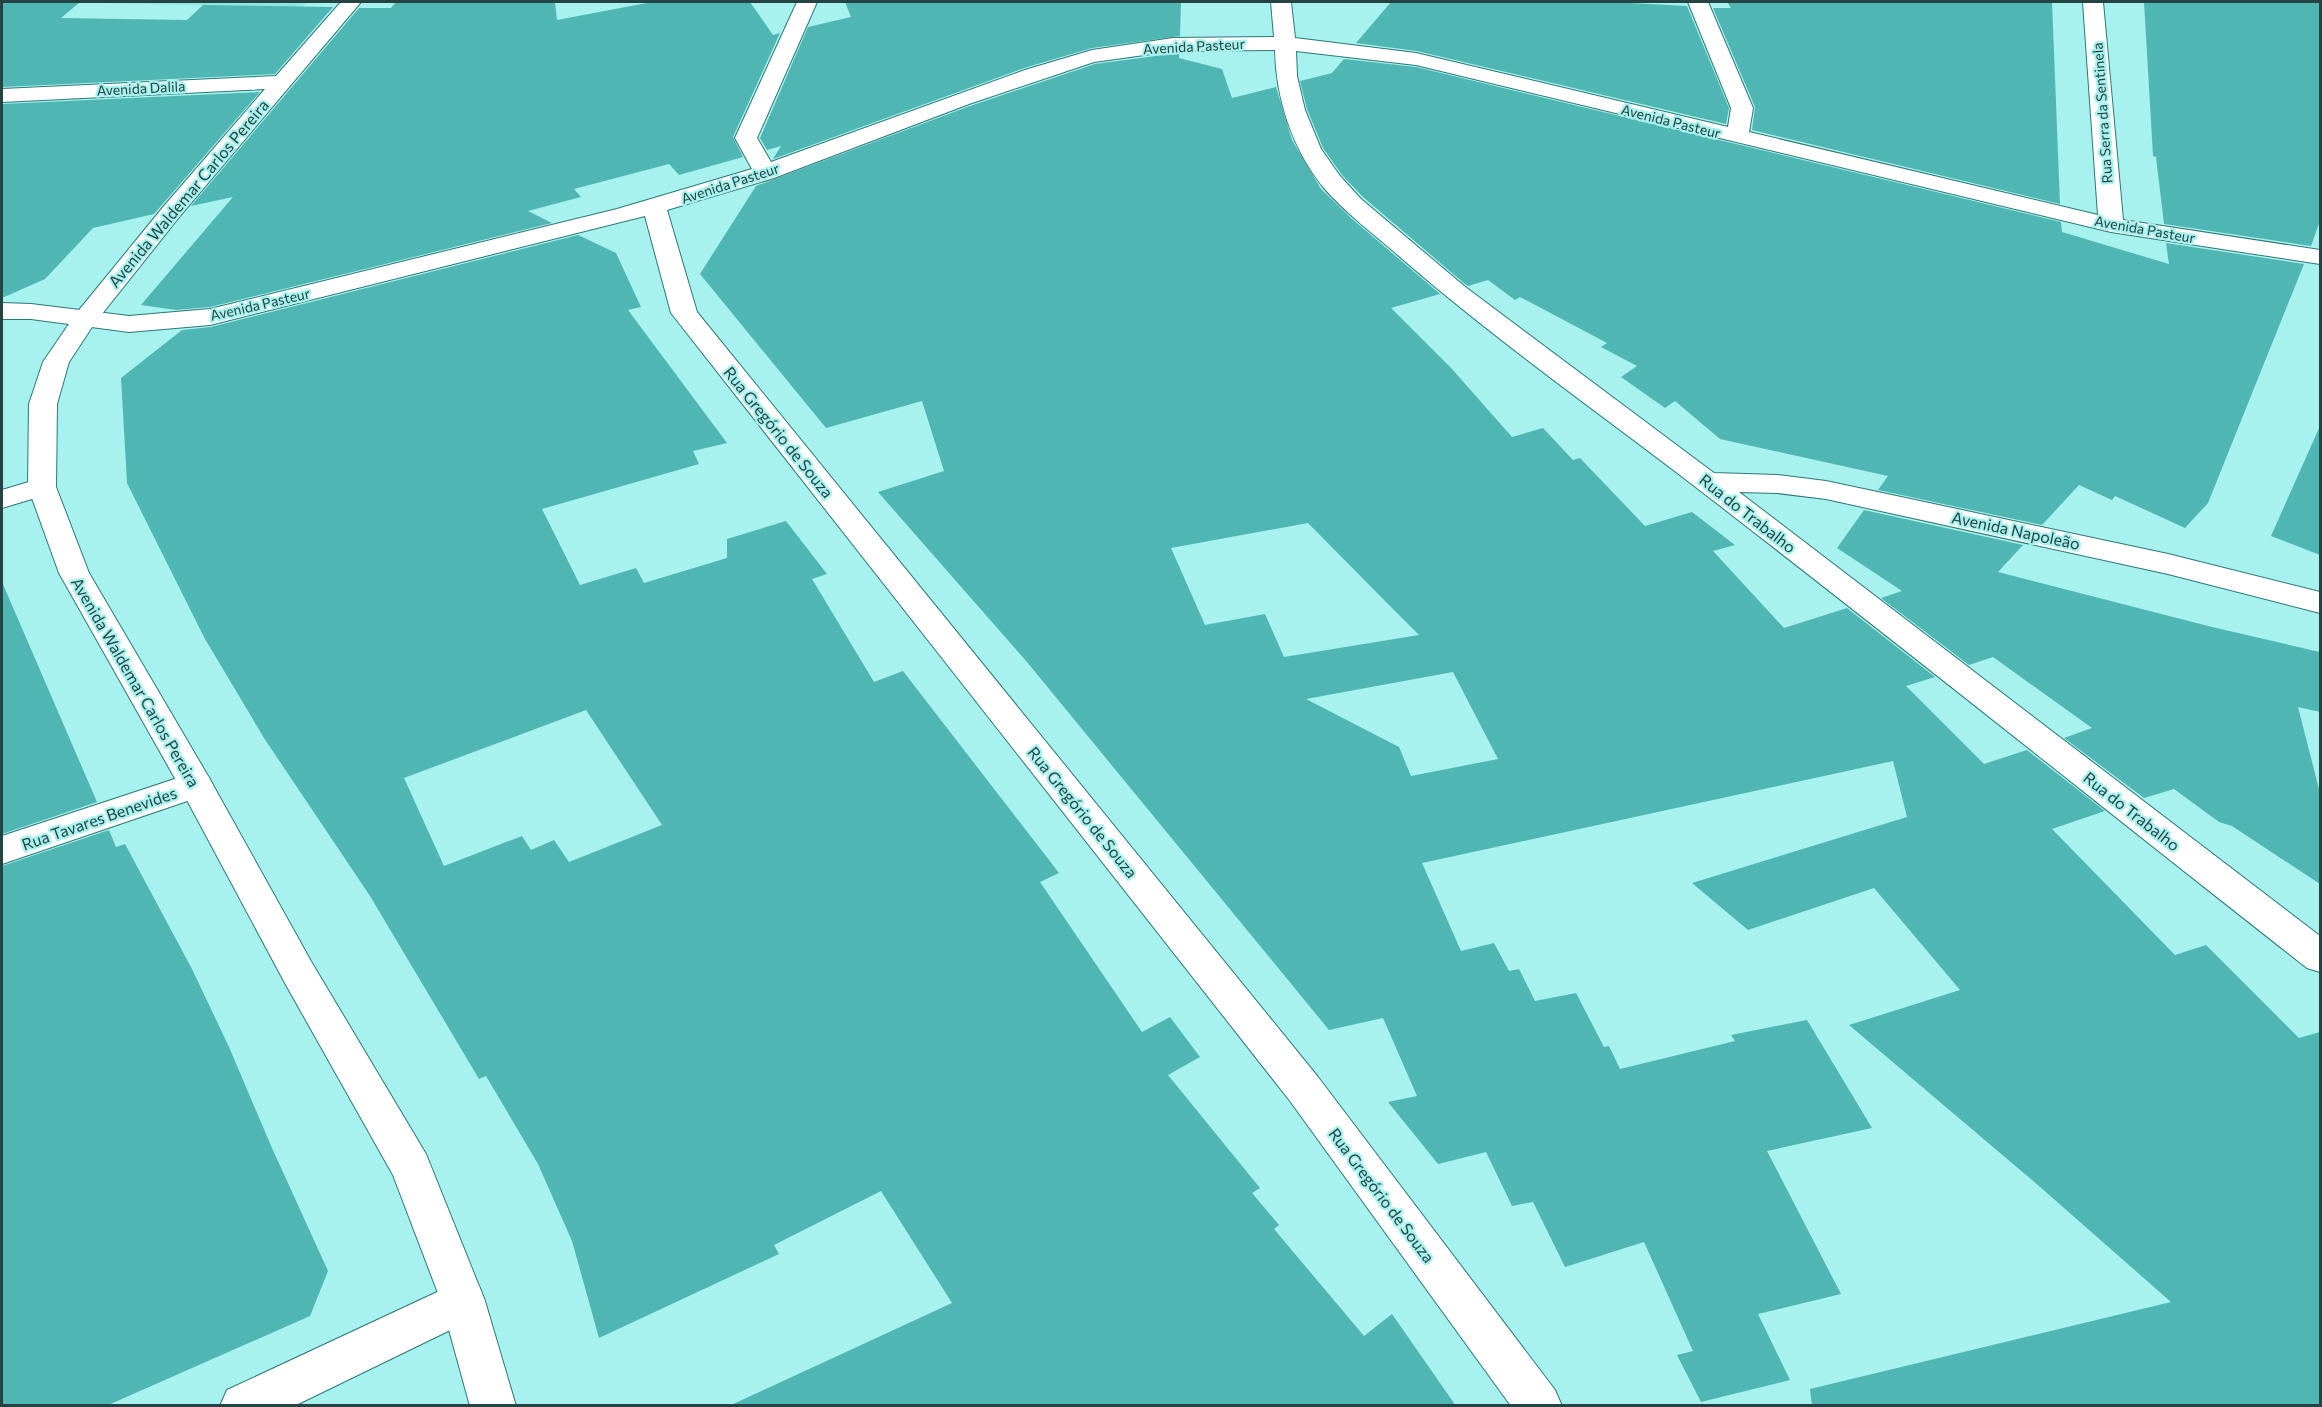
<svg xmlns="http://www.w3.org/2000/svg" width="2322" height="1407" viewBox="0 0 2322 1407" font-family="Commissioner,sans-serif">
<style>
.built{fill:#90e4e1}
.building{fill:#50b6b3;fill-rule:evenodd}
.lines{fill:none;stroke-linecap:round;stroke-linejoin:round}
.minor-casing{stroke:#2d7877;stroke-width:2}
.tertiary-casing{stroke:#2d7877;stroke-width:2}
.minor{fill:#fff;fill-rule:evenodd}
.tertiary{fill:#fff;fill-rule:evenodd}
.labels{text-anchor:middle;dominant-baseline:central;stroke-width:4.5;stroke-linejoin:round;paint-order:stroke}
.far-street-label{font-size:14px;fill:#244342;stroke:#a7f1ee}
.street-label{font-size:16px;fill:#244342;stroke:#a7f1ee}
</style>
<rect width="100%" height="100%" fill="#a7f1ee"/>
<!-- built -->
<polygon class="built" points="49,2 307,2 302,7"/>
<!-- building -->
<g class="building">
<polygon points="2,2 80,2 61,18 187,20 203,5 333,7 275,74 2,87"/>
<polygon points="396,2 555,2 557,20 652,2 750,2 773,35 780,33 733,137 743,157 679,175 669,164 574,189 581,197 528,211 552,223 210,307 176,310 141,305 233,197 191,206 359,8 391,8"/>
<polygon points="845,2 1181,2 1180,36 1092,48 1024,68 773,159 781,146 767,150 760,138 808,27 851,17"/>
<polygon points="1391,2 1612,2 1687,6 1729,108 1726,124 1417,51 1356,43"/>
<polygon points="1727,2 2052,2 2060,204 1752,130 1755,107 1713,8 1731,8"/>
<polygon points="2144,2 2320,2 2320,221 2311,246 2164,224 2156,157 2153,156"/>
<path d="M1179 53V58L1222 69 1232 98 1276 87 1292 140 1321 189 1351 218 1440 294 1391 308 1452 369 1512 437 1543 428 1573 460 1580 458 1645 526 1692 512 1735 545 1713 551 1784 628 1847 608 1935 677 1906 686 1984 764 2027 750 2105 811 2052 829 2175 955 2206 945 2299 1038 2320 1032V1406H1812L1810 1389 2171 1302 2039 1186 1849 1025 1960 990 1874 888 1748 930 1692 883 1907 817 1893 761 1422 863 1461 951 1494 943 1509 971 1519 969 1535 1001 1576 993 1604 1047 1609 1046 1620 1069 1735 1041 1731 1035 1807 1020 1872 1128 1767 1151 1841 1294 1758 1314 1790 1380 1701 1402 1677 1355 1693 1351 1644 1242 1565 1267 1533 1202 1512 1206 1486 1152 1438 1164 1388 1102 1417 1096 1383 1018 1329 1030 1027 662 878 492 944 471 922 401 826 428 700 274 756 186 970 106 1095 64ZM1308 523 1385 601 1419 635 1284 657 1265 614 1205 625 1171 548ZM1453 672 1498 759 1411 776 1399 747 1306 699Z"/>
<polygon points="1344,59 1416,67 2061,222 2062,232 2169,264 2166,243 2304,264 2208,503 2185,528 2115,496 2112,500 2079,485 2042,525 1878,490 1888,476 1720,439 1675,401 1665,408 1621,377 1637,366 1601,347 1607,343 1520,297 1515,300 1488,280 1468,286 1465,284 1363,197 1342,175 1323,148 1307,109 1300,81 1332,73"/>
<polygon points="260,92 154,214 93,228 45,279 2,298 2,104"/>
<path d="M578 235 616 253 641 307 628 310 727 443 693 451 699 464 542 509 580 585 636 568 644 583 727 558V539L786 521 827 574 812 579 874 682 903 671 1059 873 1040 882 1142 1032 1170 1017 1200 1057 1168 1075 1260 1188 1252 1193 1279 1225 1274 1229 1364 1336 1392 1314 1456 1406H729L952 1303 881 1191 774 1245 779 1254 599 1338 572 1241 538 1164 486 1076 479 1079 370 896 264 738 205 639 127 483 121 378 182 330 211 327ZM586 710 662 825 569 862 554 840 531 850 522 836 444 866 404 778Z"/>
<polygon points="2320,426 2320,555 2271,536"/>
<polygon points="1864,510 2023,545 1998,572 2212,627 2320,652 2320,712 2298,707 2320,793 2320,884 2232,826 2219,822 2174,789 2144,798 2064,738 2092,728 1993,657 1969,665 1881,598 1902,591 1837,548"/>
<polygon points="2,582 97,802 2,834"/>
<polygon points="109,830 116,847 125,844 192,969 229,1047 272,1148 328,1271 310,1316 106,1406 2,1406 2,866"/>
</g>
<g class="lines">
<defs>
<g id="minor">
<path d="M797 2H817L757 138 771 162 1025 70 1092 50 1173 38 1274 37 1271 2H1291L1295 38 1416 53 1728 127 1731 108 1688 2H1708L1753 108 1749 132 2098 215 2083 2H2103L2123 220 2320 250V264L2111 232 1416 65 1296 51 1297 76 1305 110 1321 149 1340 176 1361 199 1464 286 1714 473 1777 475 1826 481 2168 554 2320 592V613L2168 574 1826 499 1777 493 1739 492 2320 936V972L2307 968C2098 804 1891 637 1680 475 1588 405 1494 338 1407 263 1379 238 1347 215 1323 187 1292 148 1276 99 1275 50L1173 51 1094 62 969 104 774 178 667 210 697 312 1318 1077 1555 1390 1562 1406H1511L1290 1101 675 318 671 313 645 216 210 325 129 332 31 319H2V303L31 304 129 316 210 309 617 209 752 169 735 138Z"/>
<polygon points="42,478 52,481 56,487 52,493 2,508 2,490"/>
<polygon points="196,772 208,776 213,785 208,794 2,864 2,836"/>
<polygon points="463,1280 479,1286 485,1301 479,1316 294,1406 220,1406 227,1390"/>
</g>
<polygon id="tertiary" points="341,2 361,2 180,216 94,324 69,362 57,404 56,487 89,573 208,776 312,963 426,1154 485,1301 516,1406 470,1406 441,1301 393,1175 286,985 181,789 59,573 28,487 29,404 43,362 75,315 164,206 265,89 2,102 2,89 276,76"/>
</defs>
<!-- minor casing -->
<use href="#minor" class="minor-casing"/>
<!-- tertiary casing -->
<use href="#tertiary" class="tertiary-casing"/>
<!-- minor -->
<use href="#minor" class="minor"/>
<!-- tertiary -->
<use href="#tertiary" class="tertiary"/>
</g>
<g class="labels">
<!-- far-street labels -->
<g class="far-street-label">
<text transform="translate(1194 46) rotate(-3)">Avenida Pasteur</text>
<text transform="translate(141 88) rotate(-3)">Avenida Dalila</text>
<text transform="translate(2102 113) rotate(-94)">Rua Serra da Sentinela</text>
<text transform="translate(1671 121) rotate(14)">Avenida Pasteur</text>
<text transform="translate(730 183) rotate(-18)">Avenida Pasteur</text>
<text transform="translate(2145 229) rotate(10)">Avenida Pasteur</text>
<text transform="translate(260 304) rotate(-13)">Avenida Pasteur</text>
</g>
<!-- street labels -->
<g class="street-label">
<text transform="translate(188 193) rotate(-50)">Avenida Waldemar Carlos Pereira</text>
<text transform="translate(779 432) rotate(51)">Rua Gregório de Souza</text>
<text transform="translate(1748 513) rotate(38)">Rua do Trabalho</text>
<text transform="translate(2016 530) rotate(12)">Avenida Napoleão</text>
<text transform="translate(136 682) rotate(60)">Avenida Waldemar Carlos Pereira</text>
<text transform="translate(2132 811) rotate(38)">Rua do Trabalho</text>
<text transform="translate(1083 812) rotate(51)">Rua Gregório de Souza</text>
<text transform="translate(99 818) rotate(-19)">Rua Tavares Benevides</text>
<text transform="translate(1382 1195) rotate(53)">Rua Gregório de Souza</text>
</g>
</g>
<!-- border -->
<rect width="2322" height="1407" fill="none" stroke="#244342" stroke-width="6"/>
</svg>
